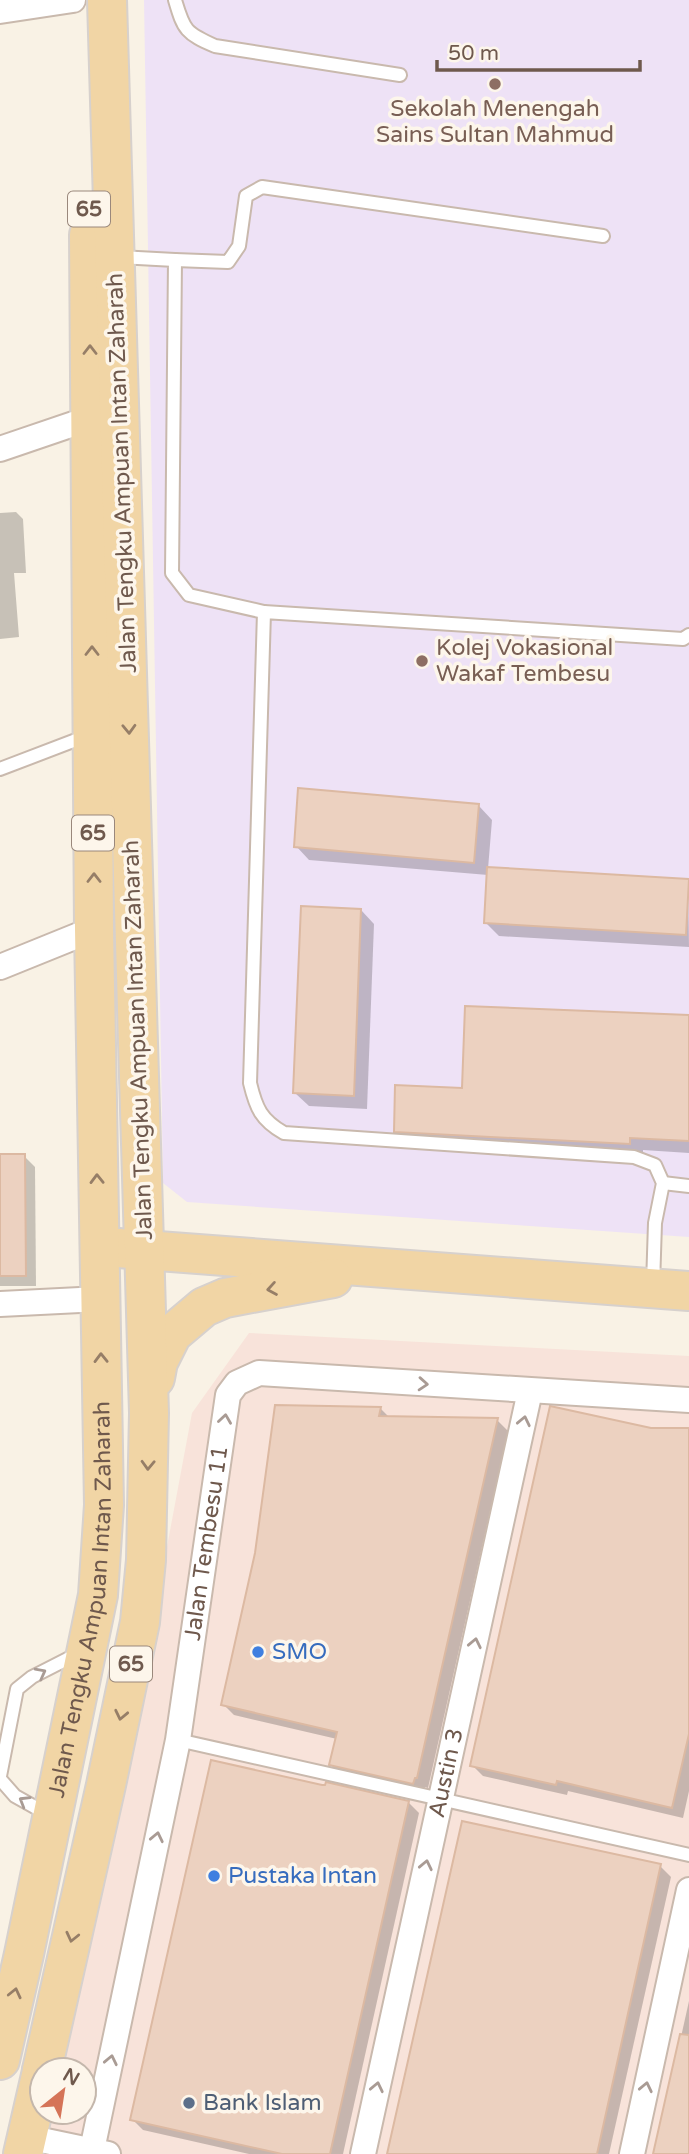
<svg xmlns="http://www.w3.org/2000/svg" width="689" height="2154" viewBox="0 0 689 2154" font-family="'Varela Round',sans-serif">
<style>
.commercial{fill:#f8e3da}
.education{fill:#eee2f6}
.shadow{fill:#0003}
.building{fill:#ecd1c0;stroke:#dcb9a2;stroke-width:2}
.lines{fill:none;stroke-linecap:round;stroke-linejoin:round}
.lane-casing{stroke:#c9b9ad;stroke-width:16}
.street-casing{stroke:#c9b9ad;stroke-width:28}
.primary-casing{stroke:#d7d1cd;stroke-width:42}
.lane{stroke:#fff;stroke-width:12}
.street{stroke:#fff;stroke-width:24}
.primary{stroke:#f1d5a5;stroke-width:38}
.oneway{stroke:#967e67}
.oneway2{stroke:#a99b94}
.education-dot{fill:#8d6e63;stroke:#fdf6eb;stroke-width:2.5}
.shop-dot{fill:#3f7fe0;stroke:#fdf6eb;stroke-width:2.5}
.service-dot{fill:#5c6f8a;stroke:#fdf6eb;stroke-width:2.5}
.labels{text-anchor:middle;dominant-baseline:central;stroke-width:7;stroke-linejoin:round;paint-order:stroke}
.shield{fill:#fdf6eb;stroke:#9a887c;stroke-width:2}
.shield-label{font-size:21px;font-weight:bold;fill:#6f594d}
.education-label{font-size:23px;fill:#785e54;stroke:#fdf6eb}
.street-label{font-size:23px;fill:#6f594d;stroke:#fdf6eb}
.shop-label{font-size:23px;fill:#366cbe;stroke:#fdf6eb;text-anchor:start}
.service-label{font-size:23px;fill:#4e5e75;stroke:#fdf6eb;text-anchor:start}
</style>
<rect width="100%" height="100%" fill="#f9f2e5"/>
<!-- commercial -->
<polygon class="commercial" points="249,1333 689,1356 689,2154 31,2154 42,2112 84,2112 84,2070 51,2070 138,1702 192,1413"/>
<!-- education -->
<polygon class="education" points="144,0 689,0 689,1237 187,1202 163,1183"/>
<!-- shadow -->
<g class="shadow">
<polygon points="16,512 23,519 26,573 14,573 19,637 0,639 0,513"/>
<polygon points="479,806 492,820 488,869 688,881 689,947 499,936 485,922 488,875 309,860 296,846"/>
<polygon points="361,910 374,924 367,1109 309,1106 295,1093"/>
<polygon points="689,1017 689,1153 643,1150 643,1156 409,1144 395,1131 464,1089"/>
<polygon points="0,1156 24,1156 35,1167 36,1286 0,1286"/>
<polygon points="277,1407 381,1409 390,1418 497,1420 508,1431 428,1788 425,1787 424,1794 342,1775 331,1765 337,1739 234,1715 223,1704 257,1554"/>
<polygon points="651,1430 689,1430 689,1791 683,1818 568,1791 567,1795 483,1776 472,1765"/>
<polygon points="326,1788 409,1803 419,1813 343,2154 249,2154 143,2130 132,2119"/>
<polygon points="660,1866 671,1877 609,2154 389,2154"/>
<polygon points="689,2001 689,2154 655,2154"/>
</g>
<!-- building -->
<g class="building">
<polygon points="298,788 479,804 474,863 294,847"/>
<polygon points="487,867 689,879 686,935 484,923"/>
<polygon points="301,906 361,909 354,1096 293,1093"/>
<polygon points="465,1006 689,1015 689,1141 630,1138 630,1144 394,1132 395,1085 462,1088"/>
<polygon points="0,1154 25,1154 26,1276 0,1276"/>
<polygon points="275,1405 381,1407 379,1416 498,1418 417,1778 415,1778 413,1784 329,1765 337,1732 221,1705 255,1553"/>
<polygon points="550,1406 651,1428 689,1428 689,1734 672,1808 557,1781 556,1785 470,1766"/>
<polygon points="211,1760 322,1785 325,1785 326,1782 409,1801 330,2154 282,2154 130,2120"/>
<polygon points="462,1821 661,1864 597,2154 387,2154"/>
<polygon points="680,2034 689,2035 689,2154 653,2154"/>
</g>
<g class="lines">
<defs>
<g id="lane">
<path d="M175 0C184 31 186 33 215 46L400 75"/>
<polyline points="119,257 175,260 172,573 189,595 264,612"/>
<polyline points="175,260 228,262 239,246 246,196 262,187 603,236"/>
<polyline points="0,769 89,735"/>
<polyline points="663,1183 689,1186"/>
<path d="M653 1285 655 1223 663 1183 655 1165 634 1157 284 1133C261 1120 256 1108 250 1083L264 612 683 639 689 635"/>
<polyline points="178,1740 689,1855"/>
<polyline points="0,1776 17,1689 32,1677 79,1653"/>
<polyline points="0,1779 15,1796 49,1815"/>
</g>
<g id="street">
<polyline points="0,11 73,0"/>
<polyline points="0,449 91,418 103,417"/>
<polyline points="0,967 94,929"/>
<polyline points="0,1304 100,1299"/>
<polyline points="27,2137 108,2154"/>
<path id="s1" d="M92 2150 178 1740 228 1395 237 1383 259 1373 689 1400"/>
<path id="s2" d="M363 2154 530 1391"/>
<polyline points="632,2154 689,1890"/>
</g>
<g id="primary">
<polyline points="118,1248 689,1291"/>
<polyline points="155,1378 158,1362 172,1334 204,1307 225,1298 333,1278"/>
<path id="s3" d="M0 2060 24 1954 98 1595 104 1505 94 929 89 235"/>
<polyline points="42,2070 106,1785 140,1622 146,1560 149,1413 107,0"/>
<polyline points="23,2154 42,2071"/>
</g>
</defs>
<!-- lane casing -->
<use href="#lane" class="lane-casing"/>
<!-- street casing -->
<use href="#street" class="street-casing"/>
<!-- primary casing -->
<use href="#primary" class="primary-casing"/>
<!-- lane -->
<use href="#lane" class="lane"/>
<!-- street -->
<use href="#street" class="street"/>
<!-- primary -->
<use href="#primary" class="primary"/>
</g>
<!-- one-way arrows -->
<defs><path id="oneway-chevron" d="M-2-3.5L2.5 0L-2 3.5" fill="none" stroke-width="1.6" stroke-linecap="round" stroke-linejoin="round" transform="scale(1.75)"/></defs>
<g class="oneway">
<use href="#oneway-chevron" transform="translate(90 350) rotate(-90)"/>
<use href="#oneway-chevron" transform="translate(92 651) rotate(-90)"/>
<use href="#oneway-chevron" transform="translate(129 729) rotate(88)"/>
<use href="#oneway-chevron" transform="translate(94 878) rotate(-90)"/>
<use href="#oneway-chevron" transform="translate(97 1179) rotate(-91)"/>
<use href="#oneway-chevron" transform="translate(272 1289) rotate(170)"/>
<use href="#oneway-chevron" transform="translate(101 1358) rotate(-91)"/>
<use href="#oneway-chevron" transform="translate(148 1465) rotate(92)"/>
<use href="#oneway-chevron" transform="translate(121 1715) rotate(102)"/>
<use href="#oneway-chevron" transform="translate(72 1937) rotate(103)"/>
<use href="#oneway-chevron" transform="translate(15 1993) rotate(-77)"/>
</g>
<g class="oneway2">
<use href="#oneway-chevron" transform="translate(423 1384) rotate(4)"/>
<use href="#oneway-chevron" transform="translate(225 1419) rotate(-82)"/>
<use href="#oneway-chevron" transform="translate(524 1421) rotate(-78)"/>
<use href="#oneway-chevron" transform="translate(475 1643) rotate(-78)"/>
<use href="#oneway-chevron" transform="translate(41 1673) rotate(-28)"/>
<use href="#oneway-chevron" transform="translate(24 1801) rotate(-149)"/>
<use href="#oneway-chevron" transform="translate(157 1837) rotate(-78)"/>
<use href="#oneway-chevron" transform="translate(426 1865) rotate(-78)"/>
<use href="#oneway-chevron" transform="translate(111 2060) rotate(-78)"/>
<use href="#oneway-chevron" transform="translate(377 2087) rotate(-78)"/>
<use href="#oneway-chevron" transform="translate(646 2087) rotate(-78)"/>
</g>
<!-- markers -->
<g class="education-dot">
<circle cx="495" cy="84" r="7"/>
<circle cx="422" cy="661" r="7"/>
</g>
<g class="shop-dot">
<circle cx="258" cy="1652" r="7"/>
<circle cx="214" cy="1876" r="7"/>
</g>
<circle class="service-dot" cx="189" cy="2103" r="7"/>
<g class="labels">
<!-- shield labels -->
<g class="shield">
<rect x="68" y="191.5" width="42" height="35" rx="5"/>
<rect x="72" y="815.5" width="42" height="35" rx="5"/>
<rect x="110" y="1646.5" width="42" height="35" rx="5"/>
</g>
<g class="shield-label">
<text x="89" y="209">65</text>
<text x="93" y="833">65</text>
<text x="131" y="1664">65</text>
</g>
<!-- education labels -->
<g class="education-label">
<text x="495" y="109">Sekolah Menengah<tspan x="495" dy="26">Sains Sultan Mahmud</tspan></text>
<text x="436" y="648" text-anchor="start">Kolej Vokasional<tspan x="436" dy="26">Wakaf Tembesu</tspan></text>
</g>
<!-- street labels -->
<g class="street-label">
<text transform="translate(122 473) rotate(-92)">Jalan Tengku Ampuan Intan Zaharah</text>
<text transform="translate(138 1040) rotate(-92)">Jalan Tengku Ampuan Intan Zaharah</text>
<text stroke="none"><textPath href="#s1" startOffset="618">Jalan Tembesu 11</textPath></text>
<text stroke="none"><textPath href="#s3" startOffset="469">Jalan Tengku Ampuan Intan Zaharah</textPath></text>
<text stroke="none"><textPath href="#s2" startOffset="390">Austin 3</textPath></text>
</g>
<!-- shop labels -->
<g class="shop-label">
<text x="272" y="1652">SMO</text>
<text x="228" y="1876">Pustaka Intan</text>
</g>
<!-- service labels -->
<g class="service-label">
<text x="203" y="2103">Bank Islam</text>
</g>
</g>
<!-- north arrow -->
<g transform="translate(63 2091) rotate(30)"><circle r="33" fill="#fdf6eb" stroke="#c4b7ac" stroke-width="2"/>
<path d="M0-5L12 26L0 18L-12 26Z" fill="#d57458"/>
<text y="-10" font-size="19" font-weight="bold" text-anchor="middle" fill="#6f594d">N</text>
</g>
<!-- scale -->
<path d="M437 60v10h203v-10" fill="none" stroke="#6f594d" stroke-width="3.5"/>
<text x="448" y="60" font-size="21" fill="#6f594d" stroke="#fdf6eb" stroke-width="5" paint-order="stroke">50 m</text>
</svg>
